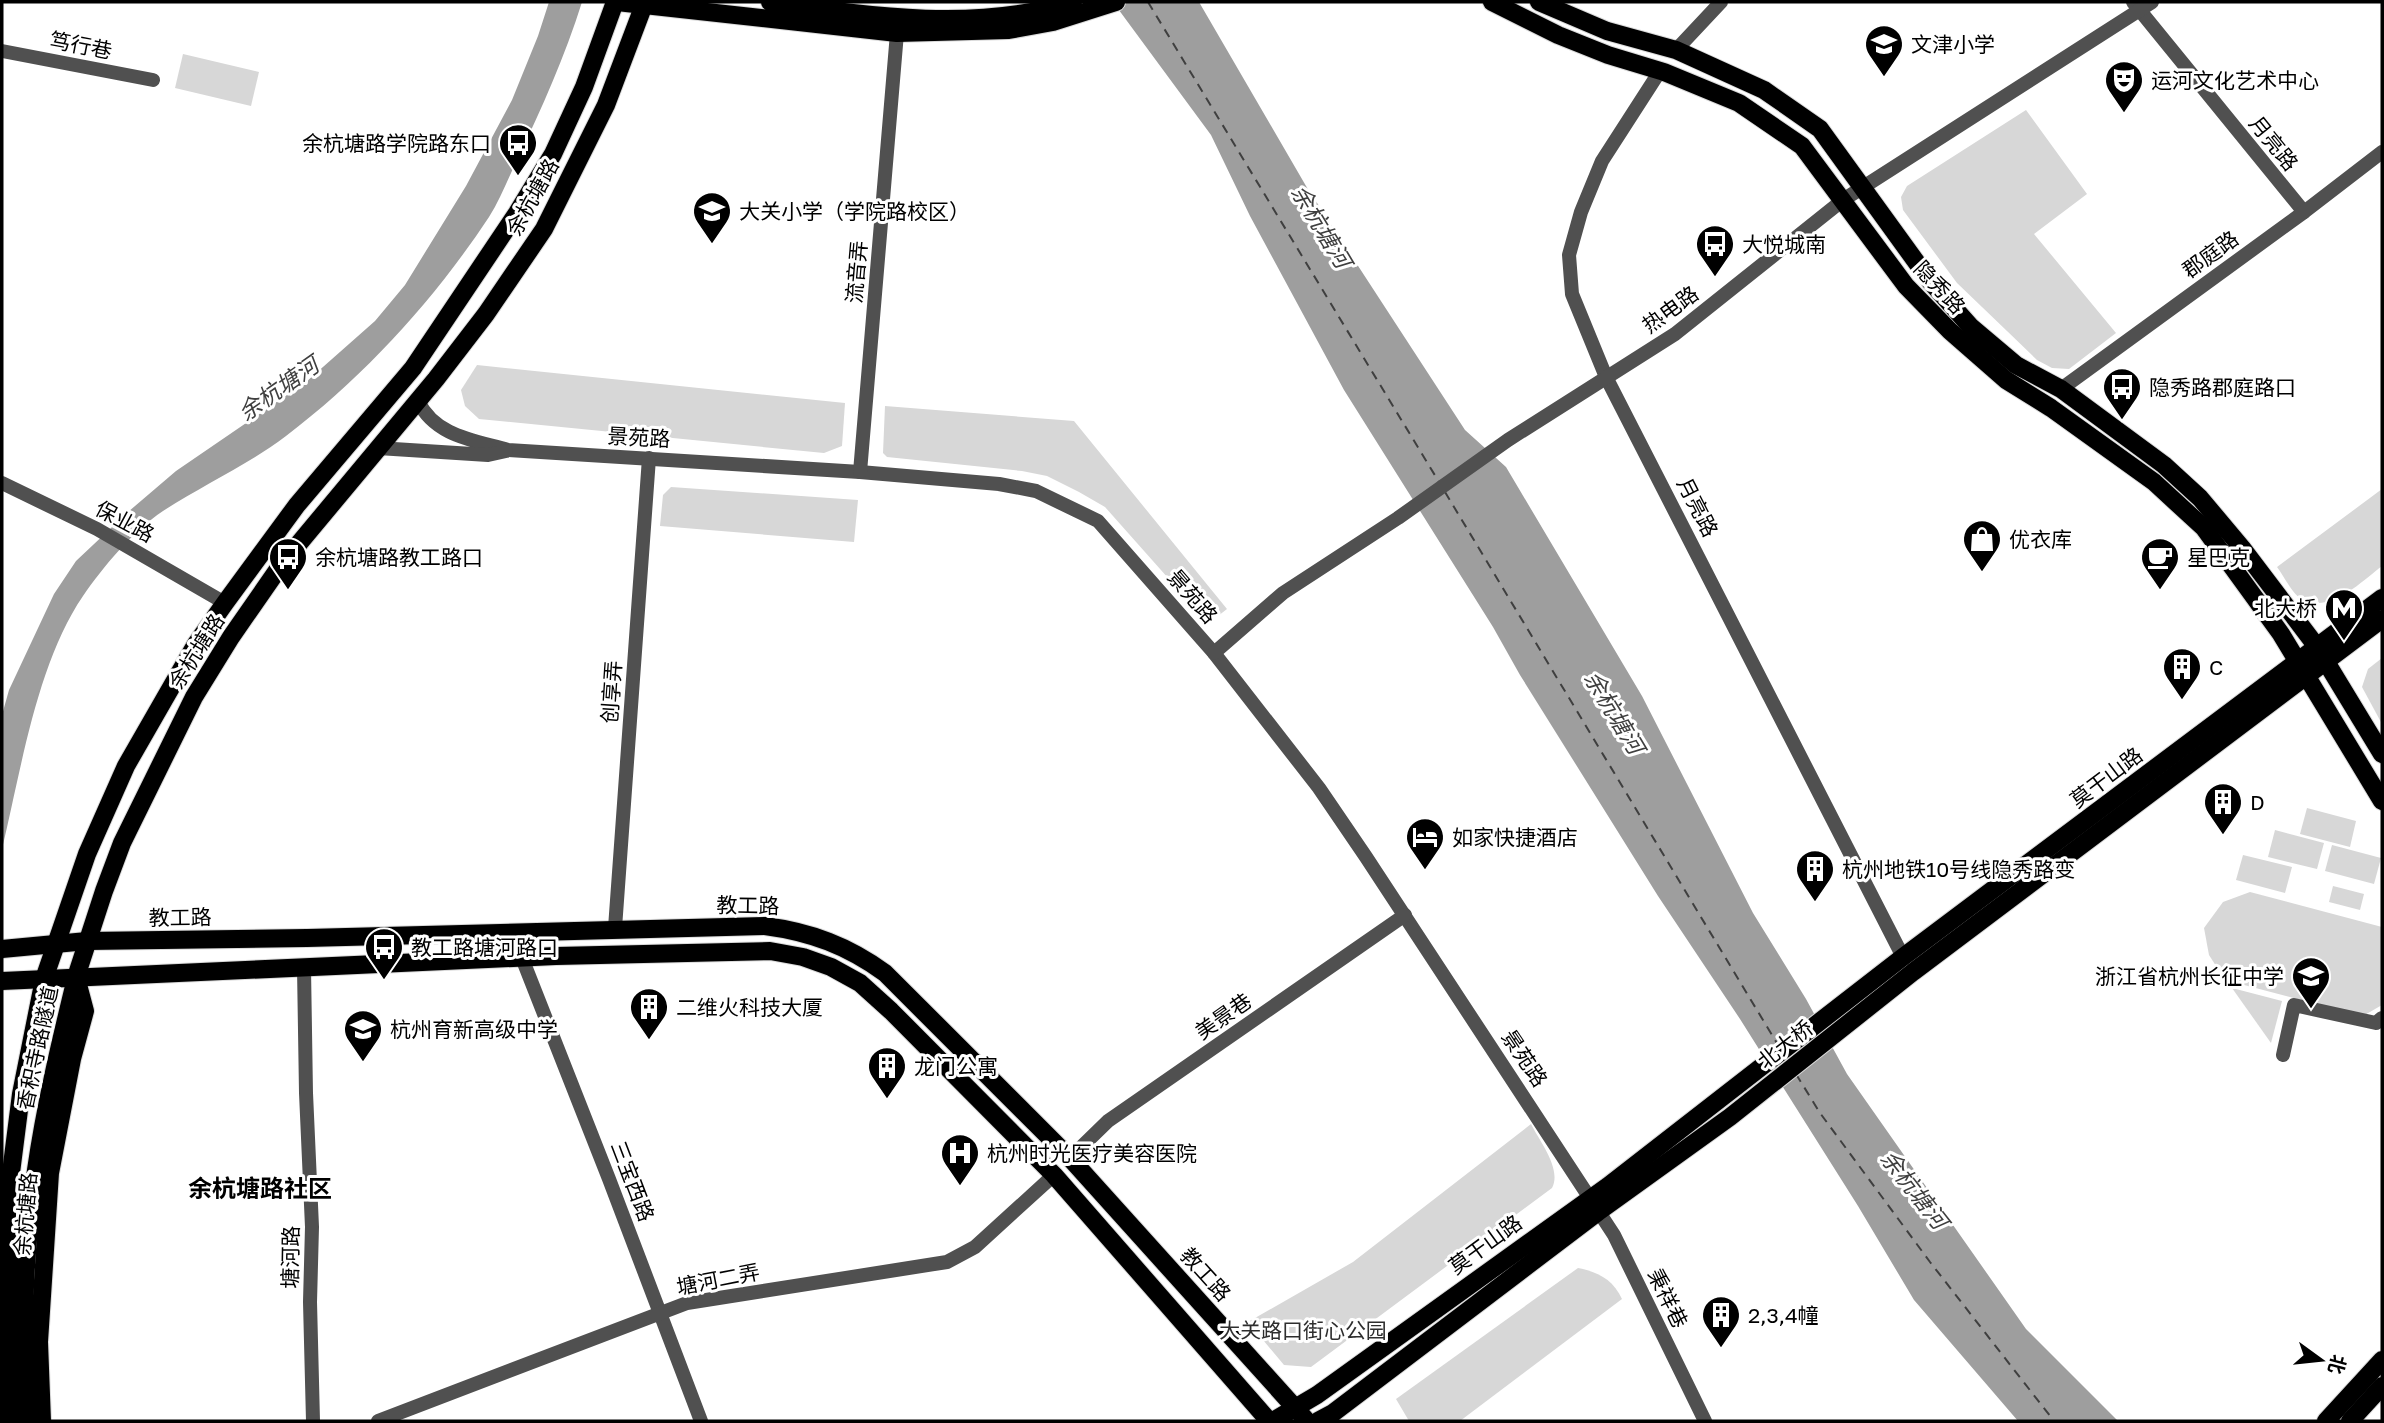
<svg xmlns="http://www.w3.org/2000/svg" width="2384" height="1423" viewBox="0 0 2384 1423" font-family="'Golos Text','Noto Sans SC',sans-serif">
<style>
.green{fill:#d7d7d7}
.water{fill:#9e9e9e}
.lines{fill:none;stroke-linecap:round;stroke-linejoin:round}
.ferry{stroke:#3f3f3f;stroke-width:2;stroke-dasharray:9 7;stroke-linecap:butt}
.major-casing{stroke:#dbdbdb;stroke-width:20}
.minor{stroke:#505050;stroke-width:14}
.major{stroke:#000;stroke-width:18}
.labels{text-anchor:middle;dominant-baseline:central;stroke-width:6;stroke-linejoin:round;paint-order:stroke}
.poi-label{font-size:21px;fill:#000;stroke:#fff;text-anchor:start}
.street-label{font-size:21px;fill:#000;stroke:#fff}
.park-label{font-size:21px;fill:#2e2e2e;stroke:#fff}
.water-label{font-size:23px;font-style:italic;fill:#3f3f3f;stroke:#fff}
.quarter-label{font-size:24px;font-weight:bold;fill:#000;stroke:#fff}
</style>
<rect width="100%" height="100%" fill="#fff"/>
<!-- green -->
<g class="green">
<polygon points="183,54 259,72 251,106 175,88"/>
<polygon points="2026,110 2087,194 2034,234 2116,333 2069,369 2052,368 2037,360 2007,331 1957,283 1903,210 1901,197 1907,186"/>
<polygon points="477,365 845,403 842,446 824,453 479,419 465,406 461,390"/>
<polygon points="885,406 1074,421 1227,609 1218,616 1200,614 1105,507 1079,492 1047,476 1022,471 887,457 883,453"/>
<polygon points="671,487 858,500 854,542 660,526 663,495"/>
<path d="M2382 489V566C2361 582 2328 616 2300 598 2291 592 2284 576 2277 567Z"/>
<polygon points="2382,658 2382,724 2362,687 2368,669"/>
<polygon points="2307,808 2356,821 2350,847 2300,834"/>
<polygon points="2275,830 2324,843 2317,869 2268,857"/>
<polygon points="2332,845 2381,858 2374,884 2325,871"/>
<polygon points="2243,855 2292,867 2285,893 2236,880"/>
<polygon points="2333,886 2364,894 2360,910 2329,902"/>
<polygon points="2250,892 2382,927 2382,1005 2363,1016 2225,980 2209,955 2204,928 2223,902"/>
<polygon points="2232,988 2282,1001 2271,1043"/>
<path d="M1531 1124C1540 1142 1562 1169 1552 1188L1311 1367 1284 1365 1248 1322 1353 1262Z"/>
<path d="M1578 1268C1599 1272 1613 1280 1622 1299L1460 1421H1409L1396 1399Z"/>
</g>
<!-- water -->
<g class="water">
<path d="M549 2H582C565 56 542 108 517 160 508 179 500 200 489 217 434 300 365 376 286 436 248 465 203 485 163 511 134 530 103 567 83 596 37 663 21 770 2 849V715L9 690 54 594 76 561 128 512 176 471 306 382 375 321 405 285 466 186 512 100 538 36Z"/>
<polygon points="1113,2 1199,2 1306,186 1465,430 1506,467 1642,696 1753,913 1806,999 1847,1074 2026,1329 2118,1421 2018,1421 1914,1300 1858,1206 1740,1019 1658,896 1520,675 1493,627 1344,390 1250,216 1211,135"/>
</g>
<g class="lines">
<!-- ferry -->
<g class="ferry">
<polyline points="1148,2 1439,482"/>
<polyline points="1445,492 1778,1045"/>
<polyline points="1796,1074 1820,1113 1930,1262 2054,1421"/>
</g>
<defs>
<g id="major">
<polyline points="617,2 897,33 1009,30 1053,22 1116,2"/>
<path d="M770 2C869 16 975 32 1073 2"/>
<polyline points="1492,2 1558,35 1608,55 1664,72 1739,103 1802,146 1906,286 1950,331 2006,380 2051,408 2154,482 2204,528 2281,634 2382,801"/>
<polyline points="1539,2 1607,31 1676,50 1764,90 1820,129 1930,281 1971,327 2016,365 2061,389 2164,465 2200,498 2242,548 2317,647 2382,754"/>
<path d="M2 949 87 941 307 938 765 926C811 932 848 946 885 973L1070 1158 1307 1421"/>
<polyline points="2,981 556,956 770,951 803,957 831,967 860,983 891,1011 1054,1175 1269,1421"/>
<polyline points="6,1212 12,1231 8,1352 12,1421"/>
<polyline points="2,1215 6,1212 21,1094 44,979 87,854 126,766 196,644 225,603 297,505 413,368 517,213 553,154 584,87 615,2"/>
<path d="M25 1421C21 1338 24 1253 36 1170 45 1107 60 1044 75 982"/>
<polyline points="42,1421 39,1342 50,1173 72,1059 85,1011 76,977 104,891 122,843 194,697 231,637 281,565 436,379 486,314 544,229 606,105 645,2"/>
<polyline points="1273,1421 1317,1395 1608,1186 1903,957 2382,598"/>
<polyline points="1318,1421 1333,1413 1598,1212 1730,1117 1913,972 2382,619"/>
<polyline points="2326,1421 2382,1360"/>
<polyline points="2350,1421 2382,1386"/>
</g>
</defs>
<!-- major casing -->
<use href="#major" class="major-casing"/>
<!-- minor -->
<g class="minor">
<polyline points="2133,2 2304,212"/>
<polyline points="1676,50 1721,2"/>
<polyline points="2,51 153,80"/>
<polyline points="1660,71 1602,161 1581,212 1569,255 1572,294 1606,377 1903,957"/>
<polyline points="2061,389 2304,212 2382,152"/>
<path d="M418 401C435 436 473 440 508 450L860 472 999 484 1036 491 1098 521 1214 653 1319 788 1366 857 1614 1235 1705 1421"/>
<polyline points="378,448 488,455 506,451"/>
<polyline points="860,472 897,33"/>
<polyline points="2,483 97,529 225,603"/>
<polyline points="1214,653 1283,593 1398,518 1508,440 1675,334 1843,200 2152,2"/>
<polyline points="615,928 649,458"/>
<polyline points="522,958 609,1179 701,1421"/>
<polyline points="304,968 306,1093 312,1227 310,1302 313,1421"/>
<polyline points="2283,1055 2294,1005 2376,1023 2382,1018"/>
<polyline points="1070,1158 1108,1121 1405,915"/>
<polyline points="378,1421 687,1303 947,1262 975,1247 1054,1175"/>
</g>
<!-- major -->
<use href="#major" class="major"/>
</g>
<!-- icons -->
<defs>
<symbol id="school-pin" viewBox="-11 -11 22 30"><path d="M0 17L-7.5 6A9.5 9.5 0 1 1 7.5 6Z" fill="#000" stroke="#fff"/><path d="M0-5L7-2L0 1L-7-2ZM-4 1L0 2.5L4 1V4Q0 6-4 4Z" fill="#fff"/></symbol>
<symbol id="theatre-pin" viewBox="-11 -11 22 30"><path d="M0 17L-7.5 6A9.5 9.5 0 1 1 7.5 6Z" fill="#000" stroke="#fff"/><path d="M-5-5.5Q0-4 5-5.5V0Q5 5 0 6Q-5 5-5 0ZM-3.3-2.5H-1v1.5H-3.3ZM1-2.5H3.3v1.5H1ZM-2.8 1Q0 5.5 2.8 1Z" fill="#fff"/></symbol>
<symbol id="bus-pin" viewBox="-11 -11 22 30"><path d="M0 17L-7.5 6A9.5 9.5 0 1 1 7.5 6Z" fill="#000" stroke="#fff"/><path d="M-5-6H5V4H4V6H2V4H-2V6H-4V4H-5ZM-3.5-4V0h7V-4ZM-3.5 1.2v1.5H-2V1.2ZM2 1.2v1.5H3.5V1.2Z" fill="#fff"/></symbol>
<symbol id="shop-pin" viewBox="-11 -11 22 30"><path d="M0 17L-7.5 6A9.5 9.5 0 1 1 7.5 6Z" fill="#000" stroke="#fff"/><path d="M-5-2.5h2.3a2.7 3.5 0 0 1 5.4 0H5L5.5 6h-11ZM-1.5-2.5h3a1.5 2.3 0 0 0-3 0Z" fill="#fff"/></symbol>
<symbol id="cafe-pin" viewBox="-11 -11 22 30"><path d="M0 17L-7.5 6A9.5 9.5 0 1 1 7.5 6Z" fill="#000" stroke="#fff"/><path d="M-5.5-4.5H6V0H3Q3 3.5 0 3.5H-2.5Q-5.5 3.5-5.5 0ZM3-3.2v2h1.7v-2ZM-6 4.5H4V6H-6Z" fill="#fff"/></symbol>
<symbol id="metro-pin" viewBox="-11 -11 22 30"><path d="M0 17L-7.5 6A9.5 9.5 0 1 1 7.5 6Z" fill="#000" stroke="#fff"/><path d="M-5.5 5V-5H-3L0 0L3-5H5.5V5H3V-.5L0 4L-3-.5V5Z" fill="#fff"/></symbol>
<symbol id="building-pin" viewBox="-11 -11 22 30"><path d="M0 17L-7.5 6A9.5 9.5 0 1 1 7.5 6Z" fill="#000" stroke="#fff"/><path d="M-4-6H4V6H1V3H-1V6H-4ZM-2.5-4.3h1.7v1.8h-1.7ZM.8-4.3h1.7v1.8H.8ZM-2.5-1h1.7V.8h-1.7ZM.8-1h1.7V.8H.8Z" fill="#fff"/></symbol>
<symbol id="hotel-pin" viewBox="-11 -11 22 30"><path d="M0 17L-7.5 6A9.5 9.5 0 1 1 7.5 6Z" fill="#000" stroke="#fff"/><path d="M-6-4.5h1.5V1H6V5H4.5V3h-9V5H-6ZM-4 0a1.8 1.8 0 1 1 3.6 0ZM.5 0V-2.5h3Q6-2.5 6 0Z" fill="#fff"/></symbol>
<symbol id="hospital-pin" viewBox="-11 -11 22 30"><path d="M0 17L-7.5 6A9.5 9.5 0 1 1 7.5 6Z" fill="#000" stroke="#fff"/><path d="M-5-5h3v3.5h4V-5h3V5h-3V1.5h-4V5h-3Z" fill="#fff"/></symbol>
</defs>
<g fill-rule="evenodd">
<use href="#school-pin" x="1862" y="22" width="44" height="60"/>
<use href="#theatre-pin" x="2102" y="58" width="44" height="60"/>
<use href="#bus-pin" x="496" y="121" width="44" height="60"/>
<use href="#school-pin" x="690" y="189" width="44" height="60"/>
<use href="#bus-pin" x="1693" y="222" width="44" height="60"/>
<use href="#bus-pin" x="2100" y="365" width="44" height="60"/>
<use href="#shop-pin" x="1960" y="517" width="44" height="60"/>
<use href="#bus-pin" x="266" y="535" width="44" height="60"/>
<use href="#cafe-pin" x="2138" y="535" width="44" height="60"/>
<use href="#metro-pin" x="2322" y="586" width="44" height="60"/>
<use href="#building-pin" x="2160" y="645" width="44" height="60"/>
<use href="#building-pin" x="2201" y="780" width="44" height="60"/>
<use href="#hotel-pin" x="1403" y="815" width="44" height="60"/>
<use href="#building-pin" x="1793" y="847" width="44" height="60"/>
<use href="#bus-pin" x="362" y="925" width="44" height="60"/>
<use href="#school-pin" x="2289" y="954" width="44" height="60"/>
<use href="#building-pin" x="627" y="985" width="44" height="60"/>
<use href="#school-pin" x="341" y="1007" width="44" height="60"/>
<use href="#building-pin" x="865" y="1044" width="44" height="60"/>
<use href="#hospital-pin" x="938" y="1131" width="44" height="60"/>
<use href="#building-pin" x="1699" y="1293" width="44" height="60"/>
</g>
<g class="labels">
<!-- poi labels -->
<g class="poi-label">
<text x="1911" y="44">文津小学</text>
<text x="2151" y="80">运河文化艺术中心</text>
<text x="491" y="143" text-anchor="end">余杭塘路学院路东口</text>
<text x="739" y="211">大关小学（学院路校区）</text>
<text x="1742" y="244">大悦城南</text>
<text x="2149" y="387">隐秀路郡庭路口</text>
<text x="2009" y="539">优衣库</text>
<text x="315" y="557">余杭塘路教工路口</text>
<text x="2187" y="557">星巴克</text>
<text x="2317" y="608" text-anchor="end">北大桥</text>
<text x="2209" y="667">C</text>
<text x="2250" y="802">D</text>
<text x="1452" y="837">如家快捷酒店</text>
<text x="1842" y="869">杭州地铁10号线隐秀路变</text>
<text x="411" y="947">教工路塘河路口</text>
<text x="2284" y="976" text-anchor="end">浙江省杭州长征中学</text>
<text x="676" y="1007">二维火科技大厦</text>
<text x="390" y="1029">杭州育新高级中学</text>
<text x="914" y="1066">龙门公寓</text>
<text x="987" y="1153">杭州时光医疗美容医院</text>
<text x="1748" y="1315">2,3,4幢</text>
</g>
<!-- street labels -->
<g class="street-label">
<text transform="translate(81 45) rotate(11)">笃行巷</text>
<text transform="translate(2274 143) rotate(51)">月亮路</text>
<text transform="translate(532 197) rotate(-61)">余杭塘路</text>
<text transform="translate(2210 254) rotate(-36)">郡庭路</text>
<text transform="translate(856 272) rotate(-85)">流音弄</text>
<text transform="translate(1940 287) rotate(47)">隐秀路</text>
<text transform="translate(1670 309) rotate(-36)">热电路</text>
<text transform="translate(639 437) rotate(3)">景苑路</text>
<text transform="translate(1698 507) rotate(63)">月亮路</text>
<text transform="translate(125 521) rotate(28)">保业路</text>
<text transform="translate(1193 596) rotate(49)">景苑路</text>
<text transform="translate(196 651) rotate(-58)">余杭塘路</text>
<text transform="translate(611 692) rotate(-86)">创享弄</text>
<text transform="translate(2106 777) rotate(-37)">莫干山路</text>
<text transform="translate(748 905) rotate(1)">教工路</text>
<text transform="translate(180 917) rotate(-1)">教工路</text>
<text transform="translate(1223 1016) rotate(-35)">美景巷</text>
<text transform="translate(1785 1044) rotate(-38)">北大桥</text>
<text transform="translate(37 1048) rotate(-78)">香积寺路隧道</text>
<text transform="translate(1525 1058) rotate(56)">景苑路</text>
<text transform="translate(633 1181) rotate(69)">三宝西路</text>
<text transform="translate(25 1214) rotate(-85)">余杭塘路</text>
<text transform="translate(1485 1244) rotate(-36)">莫干山路</text>
<text transform="translate(290 1257) rotate(-89)">塘河路</text>
<text transform="translate(1206 1274) rotate(48)">教工路</text>
<text transform="translate(718 1279) rotate(-11)">塘河二弄</text>
<text transform="translate(1668 1298) rotate(64)">秉祥巷</text>
</g>
<!-- park labels -->
<g class="park-label">
<text x="1303" y="1330">大关路口街心公园</text>
</g>
<!-- water labels -->
<g class="water-label">
<text transform="translate(1322 226) rotate(59)">余杭塘河</text>
<text transform="translate(278 388) rotate(-35)">余杭塘河</text>
<text transform="translate(1615 712) rotate(59)">余杭塘河</text>
<text transform="translate(1915 1189) rotate(52)">余杭塘河</text>
</g>
<!-- quarter labels -->
<g class="quarter-label">
<text x="260" y="1187">余杭塘路社区</text>
</g>
</g>
<!-- border -->
<rect width="2384" height="1423" fill="none" stroke="#000000" stroke-width="7"/>
<!-- north arrow -->
<g transform="translate(2321 1360) rotate(105)" stroke="#ffffff" stroke-width="5" paint-order="stroke">
<path d="M0-5L12 26L0 18L-12 26Z" fill="#000000"/>
<text y="-10" font-size="19" font-weight="bold" text-anchor="middle" fill="#000000">北</text>
</g>
</svg>
